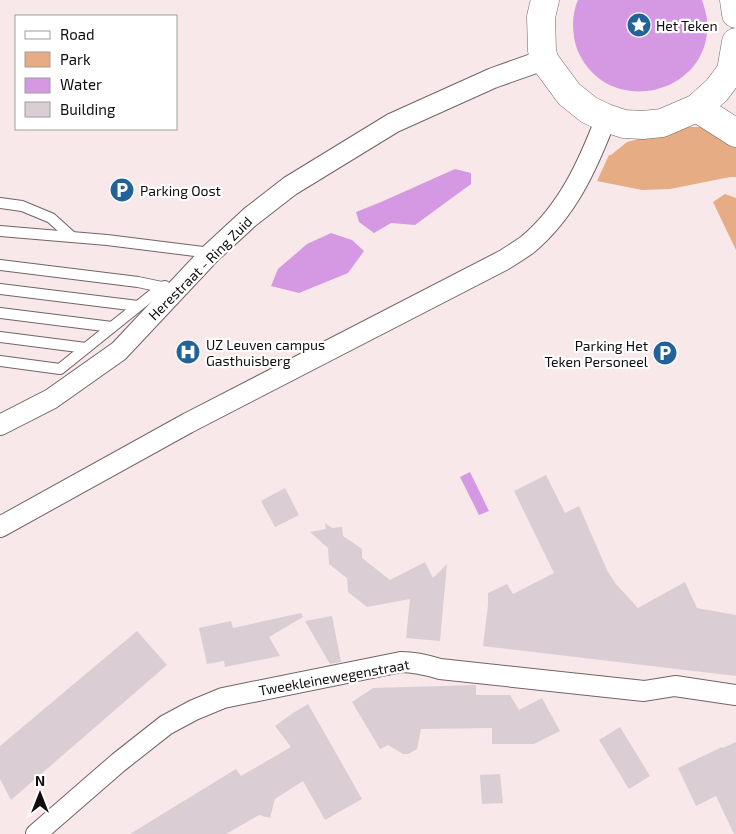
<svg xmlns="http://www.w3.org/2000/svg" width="736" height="834" viewBox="0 0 736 834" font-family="'Exo 2',sans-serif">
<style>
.green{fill:#e6ac83}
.water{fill:#d598e2}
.building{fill:#dacdd4}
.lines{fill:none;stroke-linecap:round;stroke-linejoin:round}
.lane-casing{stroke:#726466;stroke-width:12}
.street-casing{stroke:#726466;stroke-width:22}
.secondary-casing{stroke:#726466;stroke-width:29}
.lane{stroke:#fff;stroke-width:10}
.street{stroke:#fff;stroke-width:20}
.secondary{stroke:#fff;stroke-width:28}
.labels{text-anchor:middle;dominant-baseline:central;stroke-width:4.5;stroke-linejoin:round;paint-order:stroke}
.poi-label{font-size:14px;fill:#110c0d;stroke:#fff;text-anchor:start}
.street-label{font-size:14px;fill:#110c0d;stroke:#fff}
</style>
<rect width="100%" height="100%" fill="#f8e8ea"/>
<!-- green -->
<g class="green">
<polygon points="684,127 701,127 717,131 736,144 736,177 730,177 670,189 642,190 597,181 609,155 611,155 627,142"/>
<polygon points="725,194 736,198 736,250 713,202"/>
</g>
<!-- water -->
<g class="water">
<path d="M578 0H702C704 6 706 13 707 19 714 95 606 121 577 49 572 34 571 15 578 0Z"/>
<polygon points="455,169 471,173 471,184 415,225 391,223 374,233 359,222 356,212 381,202"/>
<polygon points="331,233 352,240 364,251 348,273 299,293 271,286 278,269 307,244"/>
<polygon points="470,472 489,511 479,515 460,477"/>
</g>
<!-- building -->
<g class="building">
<polygon points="546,475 565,513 579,506 607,570 615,583 638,608 685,582 697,608 736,615 736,676 483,646 488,605 488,593 507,584 513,594 554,573 514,491"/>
<polygon points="285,488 299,515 275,527 261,501"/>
<polygon points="325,523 332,528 342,527 343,536 362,549 362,558 390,580 425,562 433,578 447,564 440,641 406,638 410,599 367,607 348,592 347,578 329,564 328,548 310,532 326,529"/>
<polygon points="301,613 303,617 269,637 280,656 225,667 224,661 207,664 199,628 231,621 233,628"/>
<polygon points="332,616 341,662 330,664 305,621"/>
<polygon points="137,631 167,665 11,800 0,779 0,746"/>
<polygon points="476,685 476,695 510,695 519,710 542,698 560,731 534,744 492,744 492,728 421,729 417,749 408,754 403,754 388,745 380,749 352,702 373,688"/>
<polygon points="308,704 362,799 325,820 303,781 275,799 270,818 259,815 226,834 130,834 236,769 241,776 291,747 275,726 293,713"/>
<polygon points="620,727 650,776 629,789 599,740"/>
<polygon points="736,742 736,834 734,834 716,796 696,806 678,768 722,747 723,748"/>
<polygon points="500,774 503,803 482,804 480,775"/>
</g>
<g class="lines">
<defs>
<g id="lane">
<polyline points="0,203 22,206 51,218 72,237"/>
<polyline points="0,231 107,240 211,253"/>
<polyline points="0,265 138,282 162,287 165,286"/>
<polyline points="0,289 138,306"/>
<polyline points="0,313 112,327"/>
<polyline points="0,337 86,348"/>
<polyline points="0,361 60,369 162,287"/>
</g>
<g id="street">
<polyline points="0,425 51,399 119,351 211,253 250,217 290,186 393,123 493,78 544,60"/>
<path d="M0 527 188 423 504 260C512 255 520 250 527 245 567 212 588 165 606 118"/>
<path d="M36 834 119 762 166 725 194 710 223 698 401 662C415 662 427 665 440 669L644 691 675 686 736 695"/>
</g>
<g id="secondary">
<polyline points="545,0 541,17 542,50 544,60 569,94 589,110 606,118 624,124 643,125 662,123 697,108 717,90 731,71 736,42"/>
<polyline points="734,0 736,14"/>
<polyline points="697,108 736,133"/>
</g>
</defs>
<!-- lane casing -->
<use href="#lane" class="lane-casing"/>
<!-- street casing -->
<use href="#street" class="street-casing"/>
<!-- secondary casing -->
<use href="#secondary" class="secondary-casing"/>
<!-- lane -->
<use href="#lane" class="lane"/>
<!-- street -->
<use href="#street" class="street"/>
<!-- secondary -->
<use href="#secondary" class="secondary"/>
</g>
<!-- icons -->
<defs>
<symbol id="sight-disc" viewBox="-11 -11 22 22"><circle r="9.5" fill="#216298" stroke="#fff"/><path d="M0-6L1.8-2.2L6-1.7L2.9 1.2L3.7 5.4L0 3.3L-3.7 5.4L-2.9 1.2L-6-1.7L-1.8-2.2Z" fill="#fff"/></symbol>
<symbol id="parking-disc" viewBox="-11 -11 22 22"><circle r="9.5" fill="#216298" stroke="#fff"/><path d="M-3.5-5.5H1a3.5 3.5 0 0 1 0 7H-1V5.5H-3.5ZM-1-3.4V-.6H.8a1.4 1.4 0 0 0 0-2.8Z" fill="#fff"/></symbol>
<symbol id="hospital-disc" viewBox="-11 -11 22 22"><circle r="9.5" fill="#216298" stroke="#fff"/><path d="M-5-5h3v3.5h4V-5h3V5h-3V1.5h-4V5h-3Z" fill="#fff"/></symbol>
</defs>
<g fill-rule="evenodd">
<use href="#sight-disc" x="625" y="11" width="28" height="28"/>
<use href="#parking-disc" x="108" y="176" width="28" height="28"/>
<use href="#hospital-disc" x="174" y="338" width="28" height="28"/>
<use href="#parking-disc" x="651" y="339" width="28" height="28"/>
</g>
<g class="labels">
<!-- poi labels -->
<g class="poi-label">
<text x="656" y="25">Het Teken</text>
<text x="140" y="190">Parking Oost</text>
<text x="206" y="344">UZ Leuven campus<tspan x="206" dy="16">Gasthuisberg</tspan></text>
<text x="648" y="345" text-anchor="end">Parking Het<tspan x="648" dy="16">Teken Personeel</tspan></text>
</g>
<!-- street labels -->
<g class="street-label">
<text transform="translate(200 268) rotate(-45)">Herestraat - Ring Zuid</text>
<text transform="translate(334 677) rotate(-10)">Tweekleinewegenstraat</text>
</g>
</g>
<!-- legend -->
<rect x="15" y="15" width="162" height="115" fill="#ffffff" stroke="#a09e9e"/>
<rect x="25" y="31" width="25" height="8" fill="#ffffff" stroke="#a09e9e"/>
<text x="60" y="40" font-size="15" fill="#110c0d">Road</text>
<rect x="25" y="52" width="25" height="15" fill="#e6ac83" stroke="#a09e9e"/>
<text x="60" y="65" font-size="15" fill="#110c0d">Park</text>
<rect x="25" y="78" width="25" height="15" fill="#d598e2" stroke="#a09e9e"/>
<text x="60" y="90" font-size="15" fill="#110c0d">Water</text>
<rect x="25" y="102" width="25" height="15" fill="#dacdd4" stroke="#a09e9e"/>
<text x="60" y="115" font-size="15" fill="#110c0d">Building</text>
<!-- north arrow -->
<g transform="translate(40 794)" stroke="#ffffff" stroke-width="4" paint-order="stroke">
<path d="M0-4L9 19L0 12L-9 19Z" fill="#110c0d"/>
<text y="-8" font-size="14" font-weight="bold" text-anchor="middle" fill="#110c0d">N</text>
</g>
</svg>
